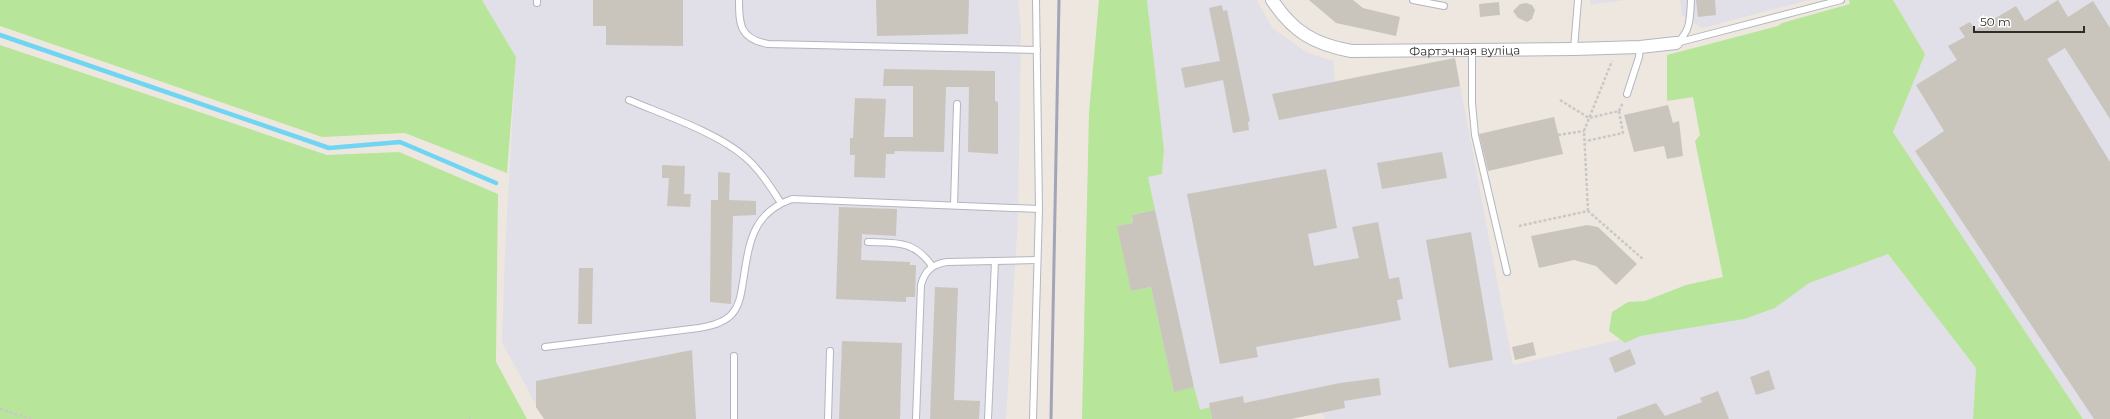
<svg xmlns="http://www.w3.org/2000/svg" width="2110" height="419" viewBox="0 0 2110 419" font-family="Montserrat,sans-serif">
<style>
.industrial{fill:#e1dfe7}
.green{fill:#b7e69a}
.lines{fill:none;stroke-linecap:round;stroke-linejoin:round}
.stream{stroke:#6fd5f3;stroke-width:4.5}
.building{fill:#c9c5bd}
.lane-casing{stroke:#b2b6c0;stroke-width:8}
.street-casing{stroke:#b2b6c0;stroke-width:14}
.path{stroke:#c8c8c8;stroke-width:2.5;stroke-dasharray:3 2;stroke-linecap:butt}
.lane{stroke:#fff;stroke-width:6}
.street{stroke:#fff;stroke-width:12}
.rail{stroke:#a1a5b7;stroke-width:3}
.labels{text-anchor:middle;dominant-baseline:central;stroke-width:3;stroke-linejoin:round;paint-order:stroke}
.street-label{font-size:12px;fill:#2c2c2c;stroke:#fff}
</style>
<rect width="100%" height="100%" fill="#eee7df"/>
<!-- industrial -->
<g class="industrial">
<polygon points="482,0 1018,0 1021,28 1018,216 1006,419 544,419 502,343 505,252 516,57"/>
<polygon points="1147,0 1257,0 1273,29 1308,53 1333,61 1335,81 1455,58 1513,365 1731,313 1867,227 1976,368 1973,419 1325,419 1322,412 1200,410 1174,392 1151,287 1131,291 1117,226 1132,215 1148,177 1162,174 1164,150"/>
<polygon points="1590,0 1624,0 1590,5"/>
<polygon points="1680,0 1809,0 1702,28 1682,15"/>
<polygon points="1893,0 2110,0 2110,419 2083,419 1893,132 1925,54"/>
</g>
<!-- green -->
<g class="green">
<polygon points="0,0 482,0 516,57 507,173 405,133 322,137 0,26"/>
<polygon points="1099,0 1147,0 1164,150 1162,174 1148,177 1155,210 1132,215 1133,223 1118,226 1131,291 1151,287 1174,391 1194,387 1200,410 1210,407 1212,419 1082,419 1089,113"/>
<polygon points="1849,0 1893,0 1925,54 1893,132 2083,419 1973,419 1976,368 1888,254 1809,283 1775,308 1744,319 1640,336 1625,343 1609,331 1612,312 1628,302 1645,301 1686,285 1723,277 1695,141 1700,135 1693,97 1667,101 1667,55 1778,26 1782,23 1850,4"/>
<polygon points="0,45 327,155 399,152 498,194 496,362 527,419 0,419"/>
</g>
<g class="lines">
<!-- stream -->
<polyline class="stream" points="0,35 329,148 400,142 496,183"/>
</g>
<!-- building -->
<g class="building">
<polygon points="593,0 683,0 683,46 606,45 606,26 593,26"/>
<polygon points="876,0 969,0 968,34 877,36"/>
<polygon points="1309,0 1353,0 1363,8 1400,17 1396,36 1336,23"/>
<polygon points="1696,0 1715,0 1716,15 1698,17"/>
<polygon points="2058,0 2068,17 2093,1 2110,28 2110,119 2065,48 2047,59 2110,162 2110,419 2094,419 1915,151 1944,131 1916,85 1957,60 1948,46 1965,37 1959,28 1970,22 1975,30 2016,6 2025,21"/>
<polygon points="1499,2 1500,15 1480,17 1479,4"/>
<polygon points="1526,3 1532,5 1535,10 1532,19 1527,22 1518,18 1513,11 1520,4"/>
<polygon points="1222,5 1223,11 1227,10 1250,121 1248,122 1249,130 1233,133 1223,80 1185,88 1181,68 1220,61 1209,8"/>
<polygon points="1455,58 1460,86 1279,120 1272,94"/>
<polygon points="884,69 995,71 995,101 998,102 998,154 968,152 969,87 946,87 944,152 895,151 894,154 886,154 885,178 854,177 855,155 850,155 850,138 853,138 855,98 886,99 884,137 913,137 913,86 883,86"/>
<polygon points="1668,105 1673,123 1679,121 1683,156 1667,159 1664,146 1634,152 1624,115"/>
<polygon points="1554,117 1563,154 1488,171 1479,134"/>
<polygon points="1442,152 1447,178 1382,189 1377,163"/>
<polygon points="662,165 685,166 684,194 691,194 690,207 667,206 669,178 662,178"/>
<polygon points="1326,169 1337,228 1308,234 1314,266 1359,258 1352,227 1378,222 1389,279 1399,277 1403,299 1397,300 1401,320 1256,347 1258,357 1220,364 1187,194"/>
<polygon points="718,172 730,173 729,200 756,201 756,215 733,216 731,304 710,302 711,200 718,200"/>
<polygon points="839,207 897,209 896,236 862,234 861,260 910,262 910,265 916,265 915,297 906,297 906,302 836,299"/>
<polygon points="1155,210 1194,387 1174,392 1151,287 1131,291 1117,226 1133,223 1132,215"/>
<polygon points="1587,225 1598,227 1637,264 1616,285 1596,266 1574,260 1539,268 1531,236"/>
<polygon points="1471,232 1493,360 1449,368 1426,240"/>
<polygon points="579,268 593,268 592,324 578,324"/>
<polygon points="935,287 958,288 954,400 980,401 979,419 930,419"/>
<polygon points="842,341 902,343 900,419 839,419"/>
<polygon points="1533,342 1536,355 1515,360 1512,347"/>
<polygon points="1630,349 1636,364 1615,373 1609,358"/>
<polygon points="692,350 696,419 544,419 536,407 536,381"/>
<polygon points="1769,370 1775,389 1756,395 1750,377"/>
<polygon points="1379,378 1381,395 1344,401 1345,408 1291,419 1212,419 1209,403 1243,396 1244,403 1340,383"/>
<polygon points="1718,391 1729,419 1617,419 1617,417 1656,403 1665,416 1702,402 1700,398"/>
</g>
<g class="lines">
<defs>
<g id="lane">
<path d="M739 0C739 25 740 39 768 44L1037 50"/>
<polyline points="1413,0 1444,6"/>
<polyline points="537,3 537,0"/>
<path d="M1677 42C1691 32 1690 16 1691 0"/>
<polyline points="1676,43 1841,0"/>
<polyline points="1472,49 1472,103 1475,135 1507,272"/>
<polyline points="1574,49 1578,0"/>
<polyline points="1627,94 1639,57 1640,47"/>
<path d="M629 100C664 115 716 132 745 157 760 170 770 186 781 203"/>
<polyline points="954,205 957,104"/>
<path d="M868 242C896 243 914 240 932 266"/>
<path d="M545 347 699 328C711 326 724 323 732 314 740 305 741 293 743 282 749 245 751 213 792 199L1039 209"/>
<polyline points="734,419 734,356"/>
<polyline points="828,419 830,351"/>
<path d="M916 419 921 285C925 270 933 264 947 262L1037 260"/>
<polyline points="988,419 995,261"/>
<polyline points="1033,419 1039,209 1036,0"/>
</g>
<g id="street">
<path id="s1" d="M1272 0C1293 32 1314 44 1351 51L1574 49 1640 47 1676 43"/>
</g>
</defs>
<!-- lane casing -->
<use href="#lane" class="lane-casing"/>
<!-- street casing -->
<use href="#street" class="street-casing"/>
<!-- path -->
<g class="path">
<polyline points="1560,100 1589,118 1619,111 1623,133 1586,141"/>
<polyline points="1619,111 1623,102"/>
<polyline points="1558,135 1584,131"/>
<polyline points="1588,211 1584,131 1612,61"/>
<polyline points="1519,226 1588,211 1644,260"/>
<polyline points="0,409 31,419"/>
<polyline points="469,419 470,419"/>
</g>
<!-- lane -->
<use href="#lane" class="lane"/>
<!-- street -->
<use href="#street" class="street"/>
<!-- rail -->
<polyline class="rail" points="1051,419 1059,0"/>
</g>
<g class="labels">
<!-- street labels -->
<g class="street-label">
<text stroke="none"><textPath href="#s1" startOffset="211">Фартэчная вуліца</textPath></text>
</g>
</g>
<!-- scale -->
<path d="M1974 26v6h110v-6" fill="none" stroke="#2c2c2c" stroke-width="2"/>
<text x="1980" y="26" font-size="12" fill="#2c2c2c" stroke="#ffffff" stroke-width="3" paint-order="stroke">50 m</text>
</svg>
